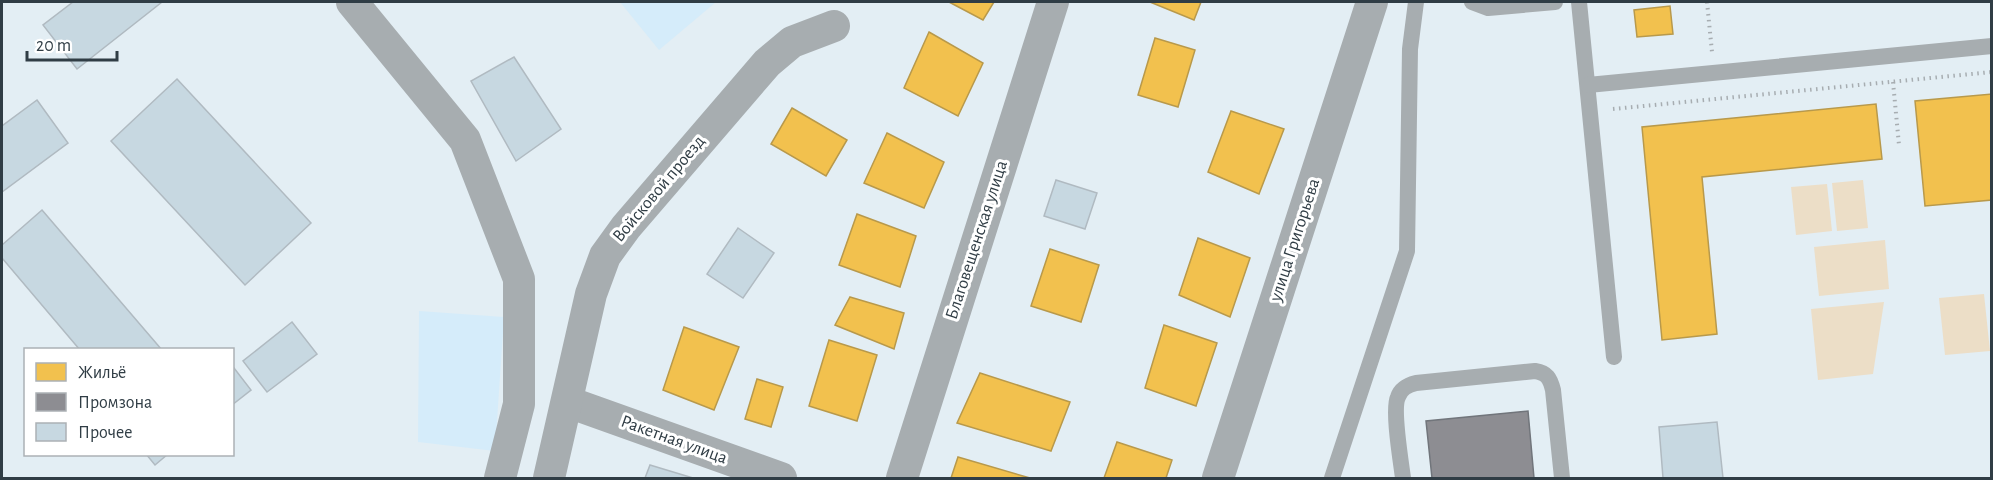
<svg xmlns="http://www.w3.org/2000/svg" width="1993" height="480" viewBox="0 0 1993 480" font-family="'Alegreya Sans',sans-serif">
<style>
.built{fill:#d5ecfa}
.green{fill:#ecdec7}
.homes{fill:#f2c14e;stroke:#b8994b;stroke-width:1.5}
.industry{fill:#8d8d92;stroke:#71757b;stroke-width:1.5}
.building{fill:#c7d8e1;stroke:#b0bac1;stroke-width:1.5}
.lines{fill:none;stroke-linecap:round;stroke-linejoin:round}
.path{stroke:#a7adb1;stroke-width:4;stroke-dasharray:1.5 4.5;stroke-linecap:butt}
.service{stroke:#a7adb0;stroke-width:16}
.minor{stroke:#a7adb0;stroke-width:32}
.labels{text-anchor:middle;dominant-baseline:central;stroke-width:6;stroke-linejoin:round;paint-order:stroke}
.street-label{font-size:18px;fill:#303d45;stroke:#fff}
</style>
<rect width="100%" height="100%" fill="#e3eef4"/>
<!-- built -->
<g class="built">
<polygon points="620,2 716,2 659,50"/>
<polygon points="419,311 504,317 495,451 418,442"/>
</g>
<!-- green -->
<g class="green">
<polygon points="1863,180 1868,228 1837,231 1832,183"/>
<polygon points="1827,184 1832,231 1796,235 1791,187"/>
<polygon points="1885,240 1889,289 1819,296 1814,247"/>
<polygon points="1984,294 1990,351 1945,355 1939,298"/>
<polygon points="1884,302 1873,374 1818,380 1811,309"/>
</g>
<!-- homes -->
<g class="homes">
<polygon points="949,2 994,2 983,20"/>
<polygon points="1150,2 1201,2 1194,20"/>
<polygon points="1670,6 1673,34 1637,37 1634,10"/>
<polygon points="929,32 983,63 958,116 904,88"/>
<polygon points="1155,38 1195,50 1178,107 1138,95"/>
<polygon points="1992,94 1992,200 1925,206 1915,101"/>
<polygon points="1876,104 1882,159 1702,177 1717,334 1662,340 1642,127"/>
<polygon points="792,108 847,140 826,176 771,144"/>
<polygon points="1231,111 1284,129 1259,194 1208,172"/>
<polygon points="887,133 944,162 924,208 864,183"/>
<polygon points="857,214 916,236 900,287 839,265"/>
<polygon points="1198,238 1250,258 1230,317 1179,295"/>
<polygon points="1050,249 1099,265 1081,322 1031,306"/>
<polygon points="850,297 904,313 894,349 835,325"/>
<polygon points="1164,325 1217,343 1196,406 1145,388"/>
<polygon points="684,327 739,347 714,410 663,390"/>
<polygon points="829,340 877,355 857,421 809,406"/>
<polygon points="980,373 1070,402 1051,451 957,423"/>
<polygon points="757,379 783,387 771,427 745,419"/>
<polygon points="1117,442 1172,460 1166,478 1104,478"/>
<polygon points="958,457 1030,478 951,478"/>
</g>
<!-- industry -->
<polygon class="industry" points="1528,411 1534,478 1432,478 1426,421"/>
<!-- building -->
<g class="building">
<polygon points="73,2 162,2 77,69 43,25"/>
<polygon points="514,57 561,129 516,161 471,81"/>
<polygon points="177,79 311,223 245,285 111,141"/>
<polygon points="37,100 68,143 2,192 2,126"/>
<polygon points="1056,180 1097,193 1085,229 1044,216"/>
<polygon points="42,210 162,350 80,350 2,258 2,245"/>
<polygon points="738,228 774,253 743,298 707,274"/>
<polygon points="292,322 317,354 267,392 243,361"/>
<polygon points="234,368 251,390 232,405 232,369"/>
<polygon points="1717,422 1723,478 1663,478 1659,427"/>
<polygon points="146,454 168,454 155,465"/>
<polygon points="650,465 693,478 645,478"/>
</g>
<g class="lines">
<!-- path -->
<g class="path">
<polyline points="1707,2 1712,52"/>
<polyline points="1893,82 1899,145"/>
<polyline points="1613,109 1992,72"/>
</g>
<!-- service -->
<g class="service">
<polyline points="1472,2 1488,8 1555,2"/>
<polyline points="1579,2 1614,357"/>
<polyline points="1588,85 1992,46"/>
<polyline points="1332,478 1407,251 1410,49 1416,2"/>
<path d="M1403 478C1401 462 1392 409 1398 397 1401 388 1408 385 1416 383L1535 371C1547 373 1550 378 1553 390L1562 478"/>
</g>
<!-- minor -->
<g class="minor">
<polyline points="352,2 465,140 519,279 519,404 500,478"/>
<polyline points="568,402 781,478"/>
<polyline points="549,478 591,294 605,256 626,227 767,63 792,42 834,26"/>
<polyline points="902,478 1053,2"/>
<polyline points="1218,478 1372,2"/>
</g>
</g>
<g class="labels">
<!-- street labels -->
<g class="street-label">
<text transform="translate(659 189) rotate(-50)">Войсковой проезд</text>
<text transform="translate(977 240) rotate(-72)">Благовещенская улица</text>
<text transform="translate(1295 240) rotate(-72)">улица Григорьева</text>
<text transform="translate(674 440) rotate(20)">Ракетная улица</text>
</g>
</g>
<!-- border -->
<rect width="1993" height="480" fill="none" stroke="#303d45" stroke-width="6"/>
<!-- legend -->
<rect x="24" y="348" width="210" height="108" fill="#ffffff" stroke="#acb1b5" stroke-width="1.5"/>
<rect x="36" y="363" width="30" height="18" fill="#f2c14e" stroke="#acb1b5" stroke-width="1.5"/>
<text x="78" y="378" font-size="18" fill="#303d45">Жильё</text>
<rect x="36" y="393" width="30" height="18" fill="#8d8d92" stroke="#acb1b5" stroke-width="1.5"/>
<text x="78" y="408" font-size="18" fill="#303d45">Промзона</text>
<rect x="36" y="423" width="30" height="18" fill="#c7d8e1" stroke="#acb1b5" stroke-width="1.5"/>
<text x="78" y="438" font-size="18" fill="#303d45">Прочее</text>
<!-- scale -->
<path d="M27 51v9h90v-9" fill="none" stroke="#303d45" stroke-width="3"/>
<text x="36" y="51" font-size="18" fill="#303d45" stroke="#ffffff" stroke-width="4.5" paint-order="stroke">20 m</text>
</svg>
